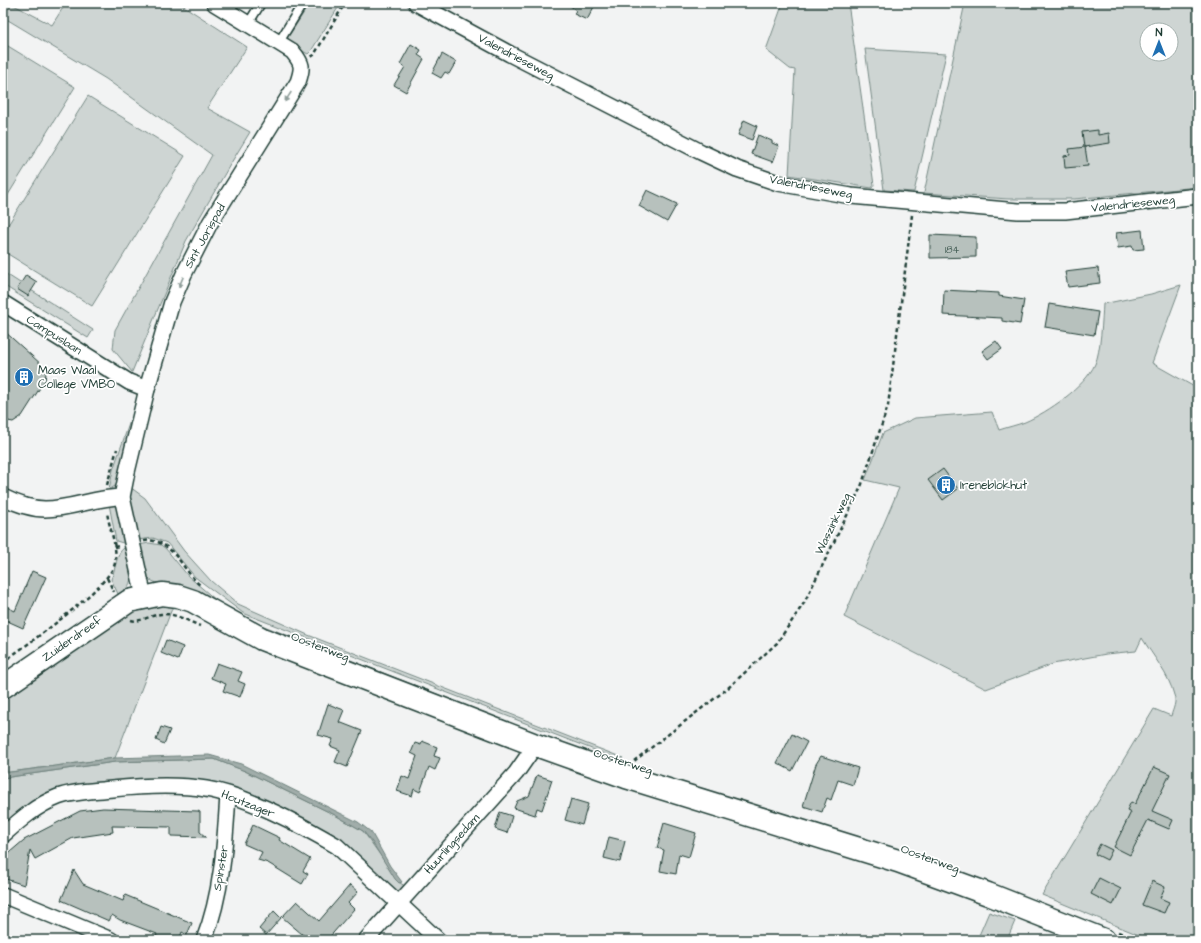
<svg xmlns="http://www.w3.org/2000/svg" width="1201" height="943" viewBox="0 0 1201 943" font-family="'Architects Daughter',sans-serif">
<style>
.green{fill:#ced5d3;stroke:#768984;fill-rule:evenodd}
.water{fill:#a1adaa;stroke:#6d807b}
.building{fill:#b7c1bd;stroke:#1f3d34}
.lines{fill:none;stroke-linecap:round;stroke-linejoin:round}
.lane-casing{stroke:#1f3d34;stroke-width:11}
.street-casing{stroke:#1f3d34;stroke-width:18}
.secondary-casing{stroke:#1f3d34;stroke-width:25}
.path{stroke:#1f3d34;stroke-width:2.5;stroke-dasharray:4 3;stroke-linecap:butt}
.lane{stroke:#fff;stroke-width:8}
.street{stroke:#fff;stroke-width:15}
.secondary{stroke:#fff;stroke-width:22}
.oneway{fill:#8f9e9a}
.labels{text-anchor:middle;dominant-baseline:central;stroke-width:3.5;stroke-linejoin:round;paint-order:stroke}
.number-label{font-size:10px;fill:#455e56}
.street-label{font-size:12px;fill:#1f3d34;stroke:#fff}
.poi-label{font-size:12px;fill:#1f3d34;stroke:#fff;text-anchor:start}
</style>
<rect width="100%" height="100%" fill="#f2f3f3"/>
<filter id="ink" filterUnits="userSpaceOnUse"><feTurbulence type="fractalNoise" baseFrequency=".025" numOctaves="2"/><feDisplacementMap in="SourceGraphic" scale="8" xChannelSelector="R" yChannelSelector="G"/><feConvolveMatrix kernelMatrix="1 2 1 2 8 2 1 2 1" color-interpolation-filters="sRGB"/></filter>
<g filter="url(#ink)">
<!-- green -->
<g class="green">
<polygon points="3,3 10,3 52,25 66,3 179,3 247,47 207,108 250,132 231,163 186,241 132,372 113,349 115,330 212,155 106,79 3,17"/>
<polygon points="310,3 341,3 311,51 308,54 291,45 287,37 288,33 290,34"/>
<polygon points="783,3 848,3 874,185 872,188 789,175 795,70 790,69 766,50"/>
<path d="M965 3H1198V187L1074 199H1008L924 193ZM1147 30H1171V54H1147Z"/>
<polygon points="3,43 75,87 3,203"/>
<polygon points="865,49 946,54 914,192 884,190"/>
<polygon points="88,96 185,156 92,306 3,251 3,233"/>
<polygon points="3,272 93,330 88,338 3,285"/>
<path d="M1181 285 1152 363 1198 389V940H1151L1042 895 1154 709 1171 716C1173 709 1177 702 1174 695 1169 675 1153 656 1142 638L1136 651 1106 654 1053 664 986 689 844 617 899 488 865 480 883 433 915 418 992 412 999 430C1008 427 1017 425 1025 422 1048 412 1085 387 1095 364 1101 351 1102 319 1103 304L1151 294Z"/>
<polygon points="131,418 134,418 118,484 109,490 113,470"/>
<polygon points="130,487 145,498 184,551 211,581 238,604 308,635 623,758 620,760 243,613 195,577 167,543 153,538 137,540 131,510"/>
<polygon points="109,504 117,506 124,542 123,543 116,541"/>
<path d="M149 543 161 545 166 549 188 576 217 601 246 619 536 733 534 738 270 637 189 588C175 583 156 587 146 577L139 545Z"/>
<path d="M124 548H125C129 565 139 586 118 594L111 579C116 569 116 553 124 548Z"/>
<polygon points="156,606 173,606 115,758 3,773 3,695 130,613"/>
<polygon points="214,759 245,771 335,815 363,831 400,883 408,888 398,894 347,850 237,792 74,788 3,827 3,778 115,762"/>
<polygon points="989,912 1015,921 1007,940 977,940"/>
</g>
<!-- water -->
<polygon class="water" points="209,755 241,764 358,822 371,832 390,866 402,882 399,883 395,879 372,842 363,831 335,815 245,771 214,759 115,762 3,778 3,773 115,758"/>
<!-- building -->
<g class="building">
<polygon points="566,3 596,3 587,20 574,14 576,10"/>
<polygon points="411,44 421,50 418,55 424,59 406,92 394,85 405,67 400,64"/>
<polygon points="442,54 456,62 449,74 445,72 441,78 432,73"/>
<polygon points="744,120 757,126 752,140 738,135"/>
<polygon points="1098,130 1098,135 1109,133 1110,143 1084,147 1082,132"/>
<polygon points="758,135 772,141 772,143 779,146 773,162 751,154"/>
<polygon points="1085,147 1088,166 1065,168 1064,156 1070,155 1069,149"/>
<polygon points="647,190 677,204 667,222 639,206"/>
<polygon points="1142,230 1144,249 1133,250 1132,246 1118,248 1116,233"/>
<polygon points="930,235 976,237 976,257 930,258"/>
<polygon points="1098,268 1100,283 1068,287 1065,272"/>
<polygon points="26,275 37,282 28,296 17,289"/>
<polygon points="944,290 999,293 999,296 1024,300 1020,324 1002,321 1002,318 943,315"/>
<polygon points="1049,304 1098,312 1094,335 1045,327"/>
<polygon points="3,330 42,365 46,373 45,380 22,416 13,422 3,420"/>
<polygon points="996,341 1002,349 988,359 982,351"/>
<polygon points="943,469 958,489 943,500 928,480"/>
<polygon points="32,571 46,577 23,628 3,619 3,605 15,611"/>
<polygon points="166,640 183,647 178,660 161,653"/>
<polygon points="217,663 242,672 238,681 245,684 240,697 223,691 226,684 211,678"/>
<polygon points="328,704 344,710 339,722 362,731 347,767 335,762 340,750 330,746 333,739 318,735"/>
<polygon points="161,727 170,730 164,744 156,740"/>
<polygon points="792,734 807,742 792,771 777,763"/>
<polygon points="422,741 437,747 434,756 440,758 435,770 429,767 420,792 414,789 412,796 397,791 402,776 409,779 417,756 411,753 415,743 421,745"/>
<polygon points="821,756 858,768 853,785 838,780 831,800 827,798 822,812 803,806 816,764"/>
<polygon points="1154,767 1170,774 1152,811 1173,820 1169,829 1148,820 1130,855 1114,847 1131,812 1127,810 1131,802 1135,804"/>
<polygon points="537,775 552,780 542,810 537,808 535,815 514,808 517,801 529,796"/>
<polygon points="571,799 588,804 582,825 565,820"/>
<polygon points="103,808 198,811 200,812 200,832 206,837 171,836 171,827 112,826 113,832 73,838 35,859 30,850 24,885 3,878 3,858 24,840 80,811"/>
<polygon points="500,812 512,816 507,833 495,829"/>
<polygon points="664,823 696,833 689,857 679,854 676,874 660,871 664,850 657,848"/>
<polygon points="253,825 280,838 279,840 310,859 303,871 308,874 302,884 268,863 258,860 262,852 244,844"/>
<polygon points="609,837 625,841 620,862 604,858"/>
<polygon points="1100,844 1112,850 1107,860 1095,854"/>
<polygon points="74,870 83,884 123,901 125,895 192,923 187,935 182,932 179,940 165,940 156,936 157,934 120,920 112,915 109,921 61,900"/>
<polygon points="1099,878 1121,889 1113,905 1091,894"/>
<polygon points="1152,881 1165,887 1160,898 1169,902 1164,913 1142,905"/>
<polygon points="350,885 358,892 348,903 354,909 327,940 309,940 282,917 297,901 319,921"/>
<polygon points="274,911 281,918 266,935 259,929"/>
</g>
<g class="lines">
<defs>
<g id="lane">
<polyline points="248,24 261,3"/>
<polyline points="279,42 303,3"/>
</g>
<g id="street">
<polyline points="416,3 510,54 701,152 737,169 778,183 851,196 1018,211 1065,211 1198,196"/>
<polyline points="3,303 129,382 147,389"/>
<path d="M3 497C15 503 32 509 45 509 71 509 96 497 122 497"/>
<path d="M144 597 122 497 127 472 147 389 172 302 184 274 210 223 298 82C303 67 303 64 292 51L214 3"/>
<path d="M3 835C20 820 37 805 58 797 75 791 95 791 112 789 142 786 176 784 206 789 245 795 303 826 337 846L438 940"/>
<polyline points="3,895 111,940"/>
<path d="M204 940C222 894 225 844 228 795"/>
<polyline points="366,940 516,773 530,753 533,744"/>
</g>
<polyline id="secondary" points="3,687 129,601 162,594 178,596 193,601 262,639 533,744 626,777 898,861 988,894 1104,940"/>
</defs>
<!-- lane casing -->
<use href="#lane" class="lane-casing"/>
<!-- street casing -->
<use href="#street" class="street-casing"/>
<!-- secondary casing -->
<use href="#secondary" class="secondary-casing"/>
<!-- path -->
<g class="path">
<polyline points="311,57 314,55 345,3"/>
<polyline points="107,485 117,449"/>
<path d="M144 541C171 536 183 571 200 585"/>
<polyline points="114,547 120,546"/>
<polyline points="107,578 114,592"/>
<path d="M131 620C139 623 151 615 161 614 175 613 188 621 200 626"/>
<path d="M3 662C25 646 111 586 115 563 118 547 109 528 107 512"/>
<polyline points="634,761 728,688 777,643 804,603 861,487 888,406 912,215"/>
<polyline points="1118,932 1138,940"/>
</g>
<!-- lane -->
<use href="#lane" class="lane"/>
<!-- street -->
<use href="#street" class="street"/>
<!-- secondary -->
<use href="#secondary" class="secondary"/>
</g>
<!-- one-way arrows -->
<defs><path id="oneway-solid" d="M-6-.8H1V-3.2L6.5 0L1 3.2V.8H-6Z"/></defs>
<g class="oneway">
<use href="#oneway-solid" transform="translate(288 97) rotate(123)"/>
<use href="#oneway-solid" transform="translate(181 282) rotate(113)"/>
</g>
</g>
<!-- icons -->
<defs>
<symbol id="building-disc" viewBox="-11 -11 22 22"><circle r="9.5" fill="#1f6fb2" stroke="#fff"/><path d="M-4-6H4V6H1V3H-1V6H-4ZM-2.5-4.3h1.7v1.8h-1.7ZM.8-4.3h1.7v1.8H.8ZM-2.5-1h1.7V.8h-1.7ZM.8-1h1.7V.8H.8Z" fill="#fff"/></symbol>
</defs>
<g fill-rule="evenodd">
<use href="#building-disc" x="13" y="366" width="22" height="22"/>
<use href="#building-disc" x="935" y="474" width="22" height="22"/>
</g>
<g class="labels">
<!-- number labels -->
<g class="number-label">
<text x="952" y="250">184</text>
</g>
<!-- street labels -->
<g class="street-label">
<text transform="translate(516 57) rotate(28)">Valendrieseweg</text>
<text transform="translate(811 187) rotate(11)">Valendrieseweg</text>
<text transform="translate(1133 204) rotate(-6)">Valendrieseweg</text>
<text transform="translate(205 236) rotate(-61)">Sint Jorispad</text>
<text transform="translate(54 335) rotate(32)">Campuslaan</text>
<text transform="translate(833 524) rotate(-64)">Waszinkweg</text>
<text transform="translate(72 639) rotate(-35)">Zuiderdreef</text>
<text transform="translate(320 647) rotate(21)">Oosterweg</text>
<text transform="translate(623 762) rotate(18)">Oosterweg</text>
<text transform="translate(248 804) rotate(22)">Houtzager</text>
<text transform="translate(452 844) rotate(-48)">Huurlingsedam</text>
<text transform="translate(930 859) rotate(20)">Oosterweg</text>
<text transform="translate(221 868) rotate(-81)">Spinster</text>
</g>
<!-- poi labels -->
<g class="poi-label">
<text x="38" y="370">Maas Waal<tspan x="38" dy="14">College VMBO</tspan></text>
<text x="960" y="485">Ireneblokhut</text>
</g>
</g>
<!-- margin -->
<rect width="1201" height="943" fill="none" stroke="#fff" stroke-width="16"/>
<rect x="8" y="8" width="1185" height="927" fill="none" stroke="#1f3d34" stroke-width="1.5" filter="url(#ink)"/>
<!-- north arrow -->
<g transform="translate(1159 42)"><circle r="19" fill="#ffffff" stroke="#a5b1ae"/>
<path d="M0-3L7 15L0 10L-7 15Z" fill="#1f6fb2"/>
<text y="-6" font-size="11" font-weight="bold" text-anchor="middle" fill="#1f3d34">N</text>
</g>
</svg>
